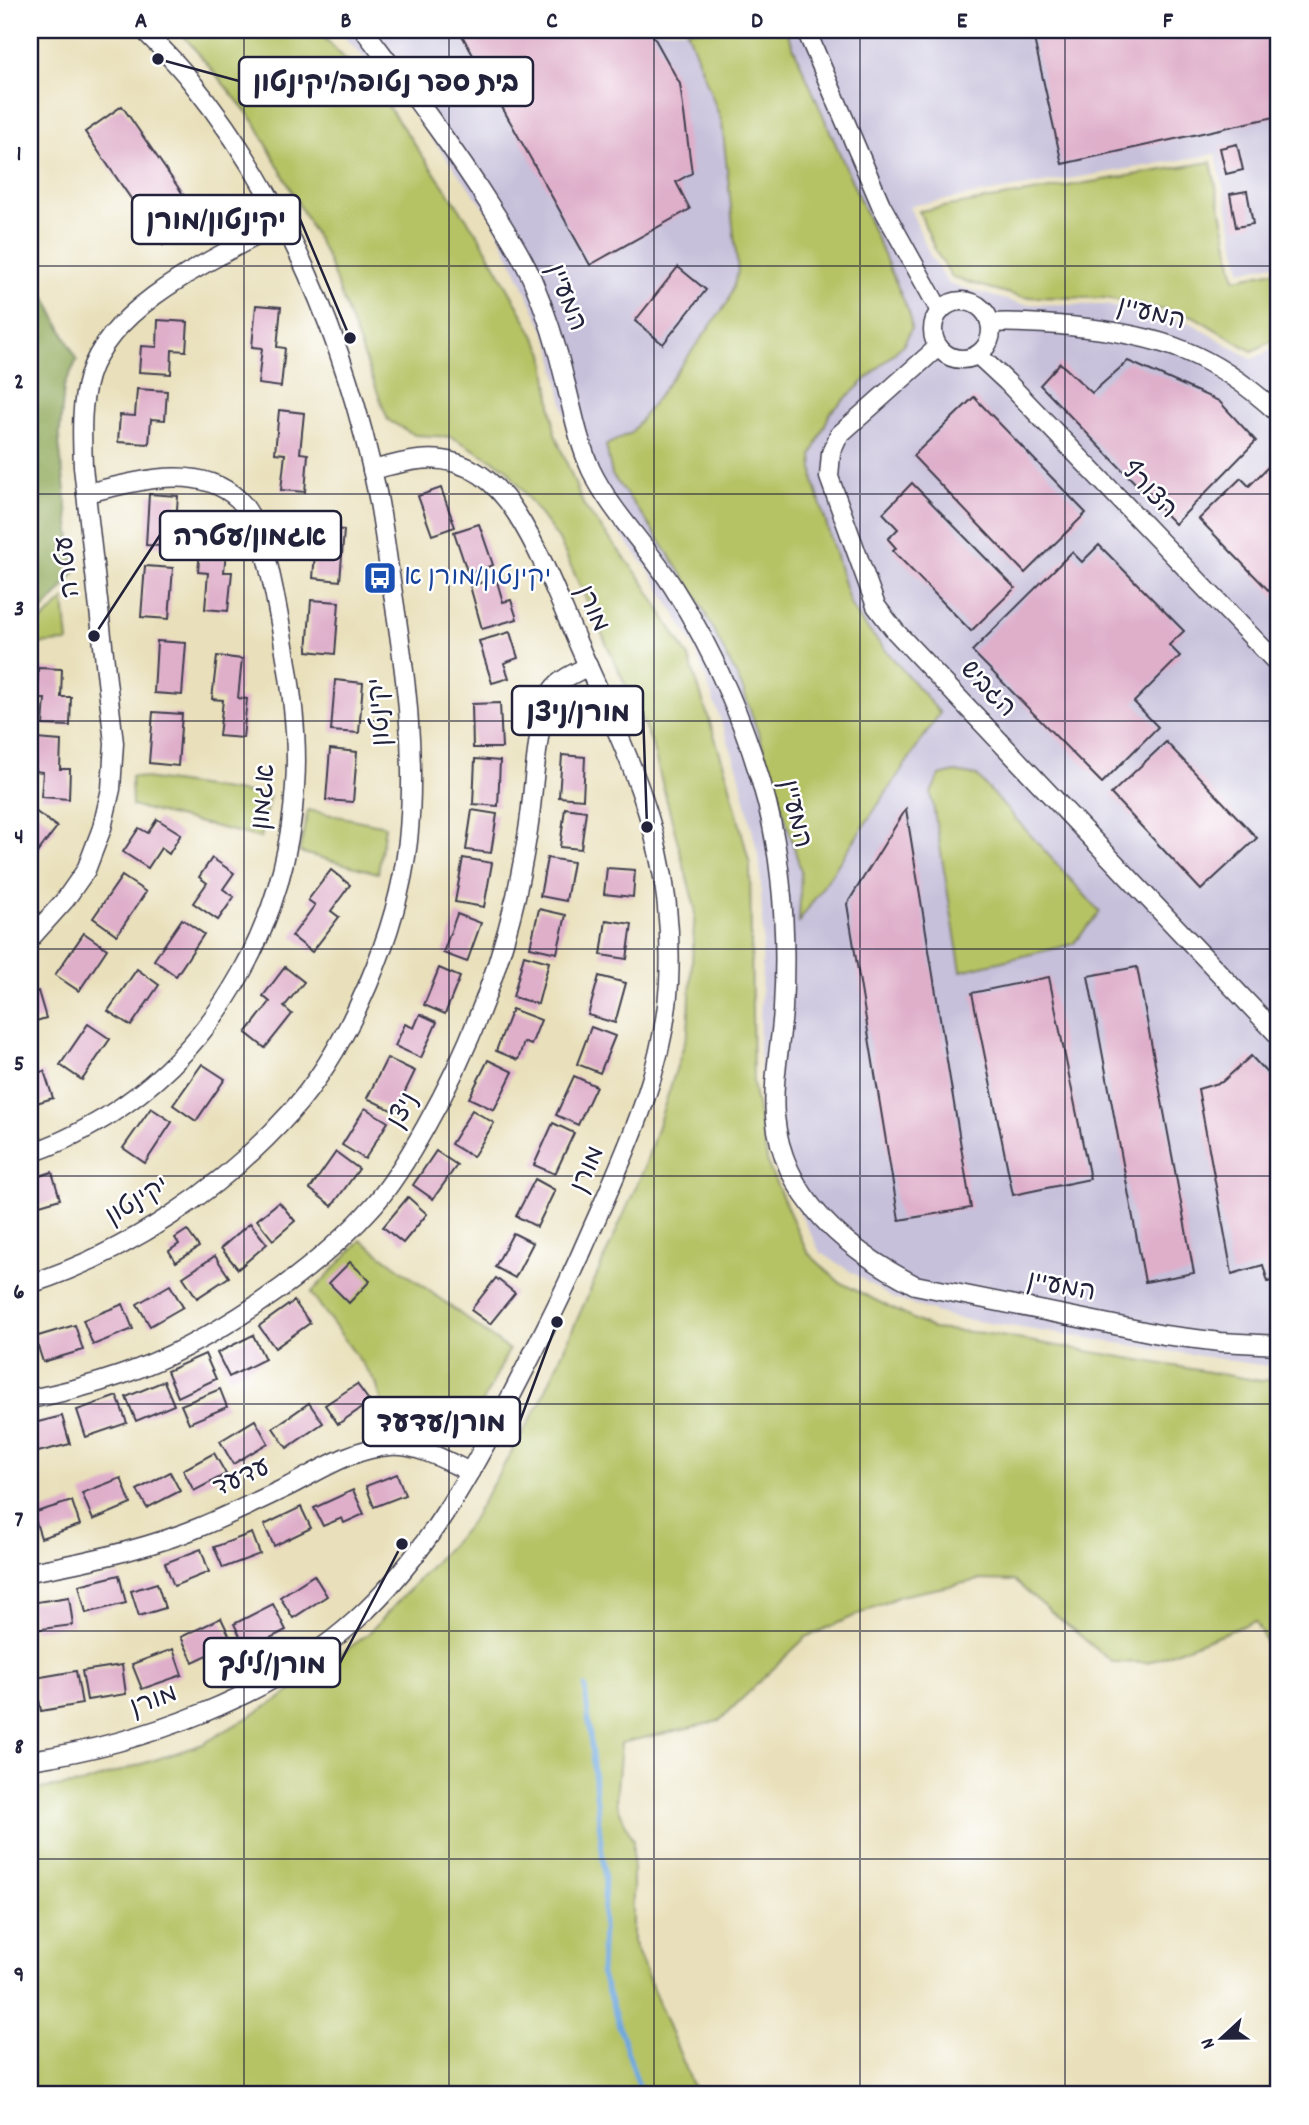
<svg xmlns="http://www.w3.org/2000/svg" width="1309" height="2125" viewBox="0 0 1309 2125" font-family="Dekko,'Playpen Sans Hebrew',sans-serif">
<style>
.industrial{fill:#c6c0da}
.green{fill:#b6c365;stroke:#6c7250;stroke-width:2}
.forest{fill:#90a95a;stroke:#59664a;stroke-width:2}
.lines{fill:none;stroke-linecap:round;stroke-linejoin:round}
.stream{stroke:#6ea8de;stroke-width:5}
.building{fill:#dfafca}
.minor-casing{stroke:#403e4e;stroke-width:21}
.minor{stroke:#fff;stroke-width:18}
.grid{fill:none;stroke:#22223b;stroke-width:2;stroke-opacity:0.55}
.labels{text-anchor:middle;dominant-baseline:central;stroke-width:5;stroke-linejoin:round;paint-order:stroke}
.street-label{font-size:26px;fill:#22223b;stroke:#fff}
.transit-label{font-size:26px;fill:#164399;stroke:#fff;text-anchor:start}
.leader{fill:none;stroke:#22223b;stroke-width:2.5}
.callout-dot{fill:#22223b;stroke:#fff;stroke-width:2.5}
.callout{fill:#fff;stroke:#22223b;stroke-width:2.5}
.callout-label{font-size:28px;text-anchor:middle;font-weight:bold;fill:#22223b}
.neatline{fill:none;stroke:#22223b;stroke-width:2.5}
.grid-label{font-size:23px;text-anchor:middle;font-weight:bold;fill:#22223b}
</style>
<rect width="100%" height="100%" fill="#fff"/>
<filter id="ink" filterUnits="userSpaceOnUse"><feTurbulence type="fractalNoise" baseFrequency=".0143" numOctaves="2"/><feDisplacementMap in="SourceGraphic" scale="14" xChannelSelector="R" yChannelSelector="G"/><feConvolveMatrix kernelMatrix="1 2 1 2 8 2 1 2 1" color-interpolation-filters="sRGB"/></filter>
<filter id="wash" filterUnits="userSpaceOnUse"><feTurbulence type="fractalNoise" baseFrequency=".00686" numOctaves="4" result="noise"/><feDisplacementMap in="SourceGraphic" scale="28" xChannelSelector="R" yChannelSelector="G"/><feGaussianBlur stdDeviation="1.57" result="paint"/><feColorMatrix in="noise" values="0 0 0 0 0 0 0 0 0 0 0 0 0 0 0 0 0 1.4 0 .05"/><feComposite in="paint" operator="in"/></filter>
<g filter="url(#wash)">
<rect width="100%" height="100%" fill="#e9e0bb"/>
<!-- industrial -->
<polygon class="industrial" points="337,30 1279,30 1279,263 1241,271 1216,154 909,206 930,255 949,284 1021,304 1105,305 1191,323 1252,359 1279,346 1279,1365 1265,1366 951,1317 892,1298 820,1252 783,1180 766,1121 759,1051 763,936 760,864 738,769 694,646 650,572 598,506 568,430 551,345 491,216 389,83"/>
<!-- green -->
<g class="green">
<polygon points="179,30 317,30 380,95 480,238 544,353 555,434 584,506 642,580 689,658 728,778 750,865 753,1083 768,1165 807,1252 839,1282 933,1329 983,1333 1261,1381 1279,1378 1279,1667 1255,1621 1147,1663 1112,1662 1014,1581 979,1580 900,1596 806,1637 719,1721 621,1743 616,1802 633,1841 633,1941 697,2095 30,2095 30,1790 81,1784 203,1744 284,1696 368,1634 469,1525 540,1403 644,1169 688,1032 695,908 651,741 559,540 506,468 452,437 415,435 388,420 326,255 254,121"/>
<polygon points="687,30 786,30 910,315 911,329 904,344 830,413 812,455 814,482 850,604 863,624 940,713 799,922 801,871 771,770 742,687 696,595 645,519 612,475 606,445 631,433 728,302 738,272 722,123"/>
<polygon points="1211,162 1235,279 1279,270 1279,338 1252,351 1193,316 1106,298 1021,297 953,278 936,252 919,211"/>
<polygon points="64,600 68,642 30,644 30,632"/>
<polygon points="955,772 977,776 1100,912 1073,944 961,971 931,793 939,776"/>
<polygon points="131,776 269,796 261,838 132,806"/>
<polygon points="308,810 385,826 378,873 299,852"/>
<polygon points="361,1240 509,1350 468,1432 388,1423 376,1383 311,1293"/>
</g>
<!-- forest -->
<polygon class="forest" points="30,273 42,290 77,360 64,386 59,442 75,573 54,599 30,623"/>
<g class="lines">
<!-- stream -->
<polyline class="stream" points="585,1687 605,1880 601,1972 642,2095"/>
</g>
<g id="blocks">
<!-- building -->
<g class="building">
<polygon points="459,30 650,30 680,84 692,173 676,182 690,209 590,265"/>
<polygon points="1032,30 1279,30 1279,116 1062,164"/>
<polygon points="122,106 200,219 163,245 85,132"/>
<polygon points="1237,144 1243,170 1226,174 1220,148"/>
<polygon points="1247,191 1253,224 1236,227 1230,194"/>
<polygon points="678,267 706,290 663,344 635,321"/>
<polygon points="256,305 281,307 277,347 285,348 281,387 258,384 262,348 252,347"/>
<polygon points="158,320 188,322 186,351 172,350 171,374 139,372 141,346 157,347"/>
<polygon points="1128,361 1219,401 1256,441 1175,524 1040,385 1060,363 1092,393"/>
<polygon points="137,389 167,391 165,420 151,419 149,444 118,442 120,415 135,416"/>
<polygon points="974,397 1086,513 1025,573 913,456"/>
<polygon points="279,410 304,413 300,453 308,454 305,492 281,490 285,454 275,453"/>
<polygon points="1271,464 1279,472 1279,601 1199,519 1241,478 1249,486"/>
<polygon points="912,483 1015,588 971,631 893,551 896,548 888,539 898,529 883,513"/>
<polygon points="441,488 455,527 432,535 418,496"/>
<polygon points="149,494 178,496 174,547 146,545"/>
<polygon points="479,524 493,565 468,574 454,532"/>
<polygon points="317,528 344,530 340,581 313,578"/>
<polygon points="202,529 228,532 224,572 232,572 228,611 205,609 208,573 198,572"/>
<polygon points="1099,545 1184,631 1169,645 1180,656 1134,702 1158,727 1102,783 972,651 1072,552 1082,562"/>
<polygon points="145,566 173,568 169,619 141,617"/>
<polygon points="496,578 503,602 511,600 517,619 482,629 470,586"/>
<polygon points="311,600 339,602 335,654 307,651"/>
<polygon points="510,632 518,658 504,663 509,678 492,683 479,641"/>
<polygon points="157,641 186,643 182,695 154,693"/>
<polygon points="217,656 242,659 238,698 247,699 243,738 219,736 223,700 212,699"/>
<polygon points="38,668 62,669 61,697 71,697 70,726 43,725 45,699 37,699"/>
<polygon points="335,680 363,683 359,733 331,731"/>
<polygon points="500,703 502,748 473,748 472,704"/>
<polygon points="153,712 182,714 178,766 149,763"/>
<polygon points="36,739 61,741 60,769 70,769 69,799 41,797 43,772 35,771"/>
<polygon points="1166,742 1257,838 1201,890 1111,794"/>
<polygon points="330,749 357,752 353,802 326,800"/>
<polygon points="562,755 585,757 583,799 559,797"/>
<polygon points="475,759 500,761 498,806 473,804"/>
<polygon points="565,808 586,811 581,849 560,847"/>
<polygon points="906,809 971,1208 899,1220 847,904"/>
<polygon points="472,810 497,814 491,853 466,850"/>
<polygon points="35,811 57,827 30,862 30,818"/>
<polygon points="157,819 181,834 169,854 161,848 148,868 123,852 139,828 148,833"/>
<polygon points="212,858 234,873 223,889 234,897 218,920 193,903 207,883 199,877"/>
<polygon points="463,858 492,863 484,907 455,902"/>
<polygon points="547,858 573,862 566,901 540,896"/>
<polygon points="607,868 635,870 633,897 604,894"/>
<polygon points="331,870 350,885 331,911 339,917 312,952 292,936 315,905 308,900"/>
<polygon points="122,876 146,892 117,935 93,918"/>
<polygon points="539,909 566,915 557,953 530,947"/>
<polygon points="457,914 481,923 467,962 443,953"/>
<polygon points="182,919 204,934 176,976 154,960"/>
<polygon points="606,920 632,924 627,959 601,955"/>
<polygon points="84,933 107,949 79,991 55,975"/>
<polygon points="524,955 549,962 538,1004 513,997"/>
<polygon points="285,967 304,982 284,1007 292,1014 265,1048 246,1033 270,1002 263,996"/>
<polygon points="1137,967 1194,1273 1145,1282 1088,976"/>
<polygon points="439,968 460,977 445,1014 424,1005"/>
<polygon points="137,969 159,985 131,1026 108,1011"/>
<polygon points="599,976 626,983 615,1023 588,1015"/>
<polygon points="1049,977 1090,1179 1013,1195 972,993"/>
<polygon points="38,991 46,1018 30,1023 30,994"/>
<polygon points="512,1009 541,1020 531,1045 524,1042 518,1060 496,1051"/>
<polygon points="420,1014 437,1022 421,1058 395,1046 405,1024 414,1028"/>
<polygon points="88,1024 110,1039 82,1080 60,1065"/>
<polygon points="591,1027 615,1036 600,1073 577,1064"/>
<polygon points="1251,1056 1279,1086 1279,1279 1268,1282 1263,1265 1232,1274 1198,1089 1222,1082"/>
<polygon points="387,1058 415,1071 395,1112 367,1098"/>
<polygon points="488,1060 513,1072 494,1110 469,1098"/>
<polygon points="202,1064 225,1079 196,1121 173,1105"/>
<polygon points="44,1071 53,1098 30,1105 30,1075"/>
<polygon points="574,1076 596,1086 578,1125 556,1115"/>
<polygon points="151,1108 172,1122 145,1163 123,1148"/>
<polygon points="365,1108 388,1122 365,1159 342,1145"/>
<polygon points="472,1110 494,1123 473,1157 451,1144"/>
<polygon points="553,1123 574,1133 555,1174 534,1165"/>
<polygon points="436,1151 457,1165 433,1199 413,1185"/>
<polygon points="336,1152 359,1169 332,1206 310,1189"/>
<polygon points="52,1172 60,1199 30,1208 30,1179"/>
<polygon points="535,1179 555,1190 537,1227 516,1216"/>
<polygon points="408,1197 427,1214 403,1243 383,1227"/>
<polygon points="279,1202 295,1221 273,1240 257,1220"/>
<polygon points="250,1223 267,1244 238,1269 221,1248"/>
<polygon points="187,1230 199,1247 176,1262 169,1251 179,1244 175,1238"/>
<polygon points="513,1233 533,1243 515,1278 495,1267"/>
<polygon points="215,1256 229,1277 197,1298 183,1277"/>
<polygon points="350,1262 370,1281 349,1303 329,1283"/>
<polygon points="496,1278 515,1293 490,1324 471,1310"/>
<polygon points="170,1285 183,1307 150,1326 137,1304"/>
<polygon points="294,1301 310,1323 275,1348 259,1326"/>
<polygon points="123,1304 133,1329 93,1345 83,1320"/>
<polygon points="75,1325 83,1350 43,1362 35,1337"/>
<polygon points="253,1335 265,1359 229,1377 217,1353"/>
<polygon points="205,1354 216,1379 178,1397 167,1371"/>
<polygon points="164,1381 174,1405 136,1421 126,1397"/>
<polygon points="357,1384 370,1402 338,1424 325,1405"/>
<polygon points="220,1389 227,1407 189,1423 181,1405"/>
<polygon points="117,1396 127,1423 86,1437 77,1410"/>
<polygon points="309,1403 323,1423 287,1448 273,1428"/>
<polygon points="62,1416 70,1444 30,1454 30,1424"/>
<polygon points="255,1420 268,1443 233,1464 220,1441"/>
<polygon points="214,1453 226,1474 194,1491 183,1470"/>
<polygon points="170,1472 180,1491 147,1508 137,1490"/>
<polygon points="397,1474 405,1495 374,1507 366,1486"/>
<polygon points="121,1478 131,1504 93,1520 82,1493"/>
<polygon points="353,1490 364,1514 344,1523 342,1518 323,1526 314,1508"/>
<polygon points="72,1501 80,1525 41,1538 33,1513"/>
<polygon points="301,1507 311,1528 274,1546 264,1525"/>
<polygon points="252,1533 260,1554 223,1568 214,1547"/>
<polygon points="201,1549 209,1572 174,1586 165,1563"/>
<polygon points="119,1575 126,1603 86,1613 79,1585"/>
<polygon points="314,1575 327,1596 293,1618 280,1597"/>
<polygon points="157,1583 165,1608 139,1616 131,1591"/>
<polygon points="69,1597 73,1625 34,1630 30,1603"/>
<polygon points="273,1604 286,1630 247,1650 234,1624"/>
<polygon points="221,1618 233,1643 193,1662 181,1637"/>
<polygon points="173,1649 182,1675 142,1689 132,1664"/>
<polygon points="122,1665 126,1694 87,1700 82,1671"/>
<polygon points="76,1671 82,1704 41,1711 35,1678"/>
</g>
</g>
</g>
<g filter="url(#ink)">
<use href="#blocks" fill-opacity="0" stroke="#403e4e" stroke-width="2"/>
<g class="lines">
<defs>
<g id="minor">
<path d="M364 30C407 87 451 144 489 204 504 228 521 253 532 279 546 312 557 346 565 381 573 411 578 441 591 470 612 513 648 547 673 587 714 651 748 730 767 803 784 872 787 939 783 1009 781 1045 772 1080 775 1116 783 1199 846 1249 915 1285L1164 1335 1220 1342 1279 1345"/>
<polyline points="806,30 881,205 940,311"/>
<circle cx="962" cy="330" r="29"/>
<path d="M990 323C1017 321 1043 324 1070 326 1160 335 1212 352 1279 414"/>
<polyline points="938,347 839,435 831,453 829,477 876,606 896,632 1279,1036"/>
<polyline points="978,355 1007,382 1279,665"/>
<path d="M30 939 65 900 86 870 102 828 111 789 114 743 83 467C82 437 80 406 89 376 112 302 219 257 282 222"/>
<path d="M30 1153C57 1145 81 1132 106 1117 220 1046 287 919 295 786 299 734 290 679 281 628 274 593 265 525 238 499 197 461 133 483 86 493"/>
<path d="M30 1284C128 1252 221 1190 290 1113 350 1046 398 930 408 841 417 753 405 668 391 581 386 551 383 521 377 492 346 343 286 198 190 80 176 62 159 46 144 30"/>
<path d="M30 1399C61 1393 92 1385 121 1375 208 1345 313 1274 374 1205 394 1182 411 1153 426 1126 467 1054 497 977 516 896 521 872 526 847 529 823 534 792 537 710 553 689 561 678 576 673 588 666"/>
<path d="M30 1572C86 1562 147 1549 200 1527 229 1515 258 1501 287 1487 319 1471 353 1448 390 1446 418 1444 445 1460 470 1472"/>
<path d="M30 1760C142 1744 271 1697 356 1620 424 1558 468 1479 510 1398 535 1349 561 1300 583 1249 620 1164 664 1077 669 983 671 940 668 895 658 852 643 782 609 714 580 648 560 603 543 555 516 513 507 499 495 485 481 475 443 450 412 460 372 470"/>
</g>
</defs>
<!-- minor casing -->
<use href="#minor" class="minor-casing"/>
<!-- minor -->
<use href="#minor" class="minor"/>
</g>
</g>
<!-- grid -->
<path class="grid" d="M244 30V2095M449 30V2095M654 30V2095M860 30V2095M1065 30V2095M30 266H1279M30 494H1279M30 721H1279M30 949H1279M30 1176H1279M30 1404H1279M30 1631H1279M30 1859H1279"/>
<!-- icons -->
<defs>
<symbol id="bus-square" viewBox="-11 -11 22 22"><rect x="-9" y="-9" width="18" height="18" rx="4" fill="#1a4fb4" stroke="#fff"/><path d="M-5-6H5V4H4V6H2V4H-2V6H-4V4H-5ZM-3.5-4V0h7V-4ZM-3.5 1.2v1.5H-2V1.2ZM2 1.2v1.5H3.5V1.2Z" fill="#fff"/></symbol>
</defs>
<g fill-rule="evenodd">
<use href="#bus-square" x="361" y="559" width="38" height="38"/>
</g>
<g class="labels">
<!-- street labels -->
<g class="street-label">
<text transform="translate(565 298) rotate(69)">המעיין</text>
<text transform="translate(1151 315) rotate(14)">המעיין</text>
<text transform="translate(1148 491) rotate(46)">הצורף</text>
<text transform="translate(69 567) rotate(-97)">עטרה</text>
<text transform="translate(591 609) rotate(66)">מורן</text>
<text transform="translate(987 690) rotate(46)">הגביש</text>
<text transform="translate(381 712) rotate(-94)">יקינטון</text>
<text transform="translate(265 797) rotate(-85)">אגמון</text>
<text transform="translate(794 814) rotate(77)">המעיין</text>
<text transform="translate(404 1111) rotate(-61)">ניצן</text>
<text transform="translate(589 1170) rotate(-66)">מורן</text>
<text transform="translate(138 1202) rotate(-31)">יקינטון</text>
<text transform="translate(1061 1288) rotate(11)">המעיין</text>
<text transform="translate(242 1479) rotate(-25)">עדעד</text>
<text transform="translate(154 1702) rotate(-20)">מורן</text>
</g>
<!-- transit labels -->
<g class="transit-label">
<text x="404" y="578">יקינטון/מורן א</text>
</g>
</g>
<!-- callouts -->
<path class="leader" d="M158 59L239 81M350 338L300 219M94 636L160 535M647 827L643 711M557 1322L520 1421M402 1544L340 1663"/>
<g class="callout-dot">
<circle cx="158" cy="59" r="7"/>
<circle cx="350" cy="338" r="7"/>
<circle cx="94" cy="636" r="7"/>
<circle cx="647" cy="827" r="7"/>
<circle cx="557" cy="1322" r="7"/>
<circle cx="402" cy="1544" r="7"/>
</g>
<g class="callout">
<rect x="239" y="57" width="294" height="49" rx="7"/>
<rect x="132" y="195" width="168" height="49" rx="7"/>
<rect x="160" y="511" width="181" height="49" rx="7"/>
<rect x="512" y="686" width="131" height="49" rx="7"/>
<rect x="363" y="1397" width="157" height="49" rx="7"/>
<rect x="204" y="1638" width="136" height="49" rx="7"/>
</g>
<g class="callout-label">
<text x="386" y="91">בית ספר נטופה/יקינטון</text>
<text x="216" y="229">יקינטון/מורן</text>
<text x="250" y="545">אגמון/עטרה</text>
<text x="578" y="721">מורן/ניצן</text>
<text x="441" y="1431">מורן/עדעד</text>
<text x="272" y="1673">מורן/לילך</text>
</g>
<!-- margin -->
<rect width="1309" height="2125" fill="none" stroke="#fff" stroke-width="77"/>
<!-- north arrow -->
<g transform="translate(1222 2038) rotate(248)" stroke="#ffffff" stroke-width="5" paint-order="stroke">
<path d="M0-5L12 26L0 18L-12 26Z" fill="#22223b"/>
<text y="-10" font-size="19" font-weight="bold" text-anchor="middle" fill="#22223b">N</text>
</g>
<rect x="38" y="38" width="1232" height="2048" class="neatline"/>
<g class="grid-label">
<text x="141" y="27">A</text>
<text x="346" y="27">B</text>
<text x="552" y="27">C</text>
<text x="757" y="27">D</text>
<text x="962" y="27">E</text>
<text x="1168" y="27">F</text>
<text x="19" y="160">1</text>
<text x="19" y="388">2</text>
<text x="19" y="615">3</text>
<text x="19" y="843">4</text>
<text x="19" y="1070">5</text>
<text x="19" y="1298">6</text>
<text x="19" y="1526">7</text>
<text x="19" y="1753">8</text>
<text x="19" y="1981">9</text>
</g>
</svg>
